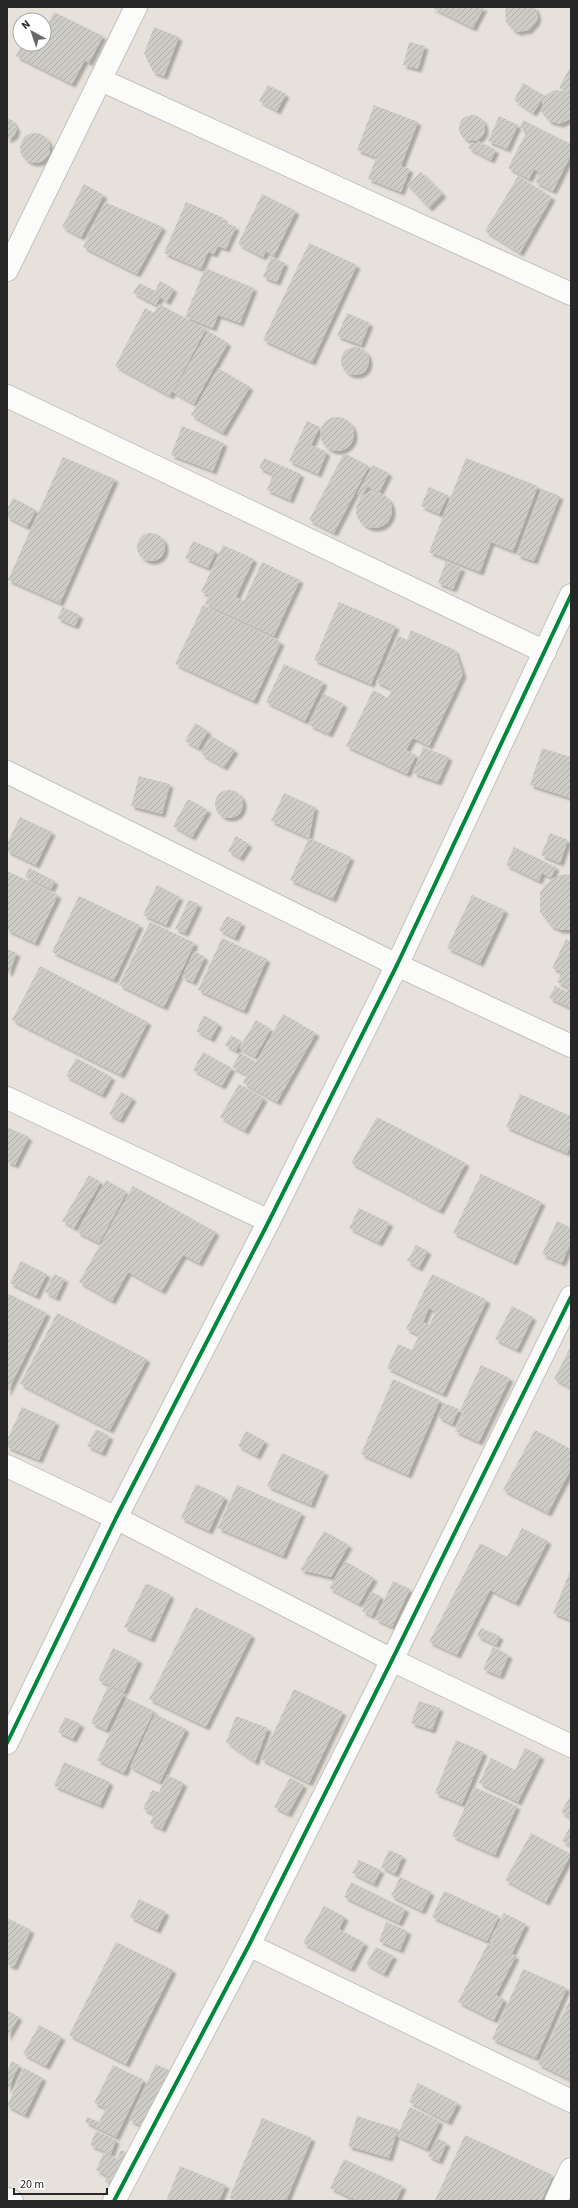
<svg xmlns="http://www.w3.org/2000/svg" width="578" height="2208" viewBox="0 0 578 2208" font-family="'Source Sans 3',sans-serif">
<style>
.building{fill:url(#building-hatch);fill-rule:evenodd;filter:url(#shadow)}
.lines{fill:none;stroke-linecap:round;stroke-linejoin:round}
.minor-casing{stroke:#c3c1c1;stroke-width:24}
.minor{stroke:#fbfbfa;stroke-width:22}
.cycleway-casing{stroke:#fff;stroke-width:6}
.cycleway{stroke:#00873e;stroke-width:4}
</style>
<defs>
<pattern id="building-hatch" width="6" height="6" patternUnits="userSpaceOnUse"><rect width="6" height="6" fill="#ceccc7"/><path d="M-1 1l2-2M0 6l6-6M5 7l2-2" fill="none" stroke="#b1afab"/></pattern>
<filter id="shadow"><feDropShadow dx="3.5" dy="3.5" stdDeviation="1" flood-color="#0004"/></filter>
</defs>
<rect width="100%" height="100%" fill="#e6e2db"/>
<!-- building -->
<g class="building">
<polygon points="431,7 484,7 473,28"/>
<polygon points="507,7 535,7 538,17 536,22 529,30 518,32 513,30 506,22 505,11"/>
<polygon points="54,12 103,36 89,63 85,60 72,84 16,56 22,44 44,44 44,21 49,23"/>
<polygon points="154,27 179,37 164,76 153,72 144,53"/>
<polygon points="409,42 425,46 418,69 403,65"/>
<polygon points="569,69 571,70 571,94 559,88"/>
<polygon points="523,83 545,96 554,90 566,91 571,96 570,119 560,124 549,121 542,113 542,100 533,113 514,100"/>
<polygon points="268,85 286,94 277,111 259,101"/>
<polygon points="374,105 418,122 401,166 410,169 401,192 368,179 376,157 357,150"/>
<circle cx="472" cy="128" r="13"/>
<polygon points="499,116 518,125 507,149 488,141"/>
<polygon points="7,118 12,120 17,129 14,136 7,140"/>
<polygon points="523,120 571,144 571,155 553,191 535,182 540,173 534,169 529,179 508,168 527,131 520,128"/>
<circle cx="35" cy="148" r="15"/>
<polygon points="478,141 496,150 491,160 468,148 472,142 476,144"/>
<polygon points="421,172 443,194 429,208 407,185"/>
<polygon points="518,176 552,197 520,253 485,231"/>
<polygon points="84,184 104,195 81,237 62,227"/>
<polygon points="262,194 296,211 274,256 266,251 263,257 238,244"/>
<polygon points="105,202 163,227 137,274 83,247"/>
<polygon points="186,202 224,218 222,221 236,227 226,249 218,246 214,254 208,252 201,269 164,253"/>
<polygon points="309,243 357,265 312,362 263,340"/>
<polygon points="271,257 285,263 277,282 263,277"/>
<polygon points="205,268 254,288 240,323 218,315 213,328 185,317"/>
<polygon points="160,281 174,289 167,302 160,297 156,305 133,293 139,283 155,291"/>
<polygon points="159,304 206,329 170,396 115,366 145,308 154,313"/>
<polygon points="347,313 370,323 361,345 337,336"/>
<polygon points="208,331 228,343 194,404 173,392"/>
<circle cx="355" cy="361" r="14"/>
<polygon points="218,368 250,387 223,433 191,415"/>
<circle cx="337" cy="434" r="17"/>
<polygon points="307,421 320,427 311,445 327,452 318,474 289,461"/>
<polygon points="182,426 224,443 213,471 171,455"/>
<polygon points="344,453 369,466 334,533 309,520"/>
<polygon points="63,457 115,479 60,603 8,580"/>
<polygon points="264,458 301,474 290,500 267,490 273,474 259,468"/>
<polygon points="466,458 538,486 513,551 491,542 480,572 429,552"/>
<polygon points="373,465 389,473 379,493 367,486 361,496 357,494"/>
<polygon points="429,487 448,495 439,514 421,506"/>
<polygon points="542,489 560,496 534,561 517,555"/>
<circle cx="374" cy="510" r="18"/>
<polygon points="13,498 36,510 27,527 7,517 7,509"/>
<circle cx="151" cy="547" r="14"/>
<polygon points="193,541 216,551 208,568 185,558"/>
<polygon points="223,545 254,559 236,597 244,601 262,562 300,580 274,636 205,604 209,595 201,592"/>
<polygon points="446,561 462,568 453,589 438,583"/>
<polygon points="339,602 396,626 371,684 314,660"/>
<polygon points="203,605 281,642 254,701 175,664"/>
<polygon points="63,607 80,615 75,626 57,618"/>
<polygon points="411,630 455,650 463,674 429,746 413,738 406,750 416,755 407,774 346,746 373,690 388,698 392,689 376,682 399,636 407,640"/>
<polygon points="284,664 324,682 305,721 266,702"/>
<polygon points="324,694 344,704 329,734 309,725"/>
<polygon points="195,723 208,731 198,748 185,741"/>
<polygon points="211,736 235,750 224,767 201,754"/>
<polygon points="423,747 449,757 438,782 413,773"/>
<polygon points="542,748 571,757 571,798 530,785"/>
<polygon points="139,776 170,784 162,814 131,806"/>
<circle cx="229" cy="804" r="14"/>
<polygon points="284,793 315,807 309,838 271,821"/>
<polygon points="188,799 208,810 192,837 173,826"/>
<polygon points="20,817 52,832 36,865 7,851 7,844"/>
<polygon points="550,833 568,840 560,863 541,855"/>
<polygon points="236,836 249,844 240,858 228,851"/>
<polygon points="309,838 351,857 333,899 290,880"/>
<polygon points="514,847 556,867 551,878 542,873 539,881 506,865"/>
<polygon points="29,868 55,881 51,889 25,877"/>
<polygon points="7,871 58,895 35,943 7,930"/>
<polygon points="571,874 571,930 560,930 551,926 540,912 540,893 545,885 553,878 561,875"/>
<polygon points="157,885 180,897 166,925 143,915"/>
<polygon points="472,895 505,910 480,963 447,948"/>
<polygon points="79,896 140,925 114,980 52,952"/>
<polygon points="189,900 199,904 185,933 175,929"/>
<polygon points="227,916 242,923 235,938 219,930"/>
<polygon points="150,922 195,943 164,1007 119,985"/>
<polygon points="222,938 267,959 244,1011 198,990"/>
<polygon points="566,939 571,942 571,1008 549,998 555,986 567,992 569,988 557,982 562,972 552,968"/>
<polygon points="7,949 17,953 9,973 7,972"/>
<polygon points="194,951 205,957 193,982 182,977"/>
<polygon points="40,966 148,1022 121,1075 12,1020"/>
<polygon points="283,1014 316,1033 277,1102 243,1083 247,1075 232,1067 240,1053 256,1062"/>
<polygon points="204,1015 219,1024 211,1039 196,1031"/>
<polygon points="256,1020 271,1029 255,1057 239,1048"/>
<polygon points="231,1035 241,1041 236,1051 225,1045"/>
<polygon points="203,1052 232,1068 222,1086 193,1070"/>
<polygon points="76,1058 112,1077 102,1095 66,1076"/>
<polygon points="239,1084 264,1098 245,1131 220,1117"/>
<polygon points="121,1092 133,1098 120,1120 109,1114"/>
<polygon points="520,1094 571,1116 571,1144 567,1153 506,1127"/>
<polygon points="377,1117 466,1163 440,1211 351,1163"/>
<polygon points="7,1127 29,1137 15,1165 8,1162 7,1164"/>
<polygon points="481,1174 542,1202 514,1262 453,1233"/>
<polygon points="89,1175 101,1182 74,1228 62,1221"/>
<polygon points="106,1180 127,1192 99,1243 77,1232"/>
<polygon points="133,1186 216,1232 199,1263 183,1255 162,1291 128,1272 112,1301 79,1282"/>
<polygon points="359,1208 390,1223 379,1243 349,1228"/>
<polygon points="557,1221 571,1228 571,1242 562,1263 542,1254"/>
<polygon points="416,1245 428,1251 419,1268 407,1261"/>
<polygon points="21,1261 47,1274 36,1296 10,1283"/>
<polygon points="54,1274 65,1279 56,1298 45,1292"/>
<path d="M432 1274 487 1300 443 1394 387 1368 398 1344 412 1350 419 1335 406 1329ZM429 1308 436 1312 429 1325 423 1322Z"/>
<polygon points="7,1293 47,1313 7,1393"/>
<polygon points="512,1306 533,1317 517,1350 495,1339"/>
<polygon points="57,1313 147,1359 110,1430 20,1384"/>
<polygon points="571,1346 571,1388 554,1379"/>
<polygon points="481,1365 510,1378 479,1442 455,1431 464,1412 460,1410"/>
<polygon points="393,1379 440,1400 408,1475 361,1454"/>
<polygon points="444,1403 459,1409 452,1424 438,1417"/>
<polygon points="22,1407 56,1422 39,1460 7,1447 7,1440"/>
<polygon points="96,1429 110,1436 102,1453 87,1446"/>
<polygon points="535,1430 571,1449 571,1469 548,1513 503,1490"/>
<polygon points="246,1431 265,1441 257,1456 238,1446"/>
<polygon points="282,1453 325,1472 311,1505 267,1486"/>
<polygon points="196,1484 225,1497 209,1531 181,1518"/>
<polygon points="237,1485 302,1513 283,1556 218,1528"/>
<polygon points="522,1528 548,1541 516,1603 490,1590 457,1655 429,1642 480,1543 507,1557"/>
<polygon points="324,1531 349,1545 331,1577 300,1570"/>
<polygon points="345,1561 374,1578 359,1604 329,1588"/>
<polygon points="571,1569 571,1620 553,1613"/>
<polygon points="393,1581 410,1589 392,1627 375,1619"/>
<polygon points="146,1583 171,1595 151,1639 124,1627"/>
<polygon points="371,1592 381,1596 372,1616 362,1611"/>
<polygon points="195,1607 252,1635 206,1727 149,1699"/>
<polygon points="481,1628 500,1636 496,1645 477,1636"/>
<polygon points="493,1647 509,1655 500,1676 483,1669"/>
<polygon points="113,1648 139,1660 124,1692 98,1680"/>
<polygon points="108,1686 124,1694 106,1730 91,1723"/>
<polygon points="294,1689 343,1712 309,1783 261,1759"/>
<polygon points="127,1698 154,1711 124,1773 97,1760"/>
<polygon points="419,1701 440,1708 432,1730 411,1723"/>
<polygon points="155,1714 186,1729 160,1782 130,1767"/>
<polygon points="236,1716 268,1728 255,1762 226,1742"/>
<polygon points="65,1717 81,1724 73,1739 58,1732"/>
<polygon points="456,1740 484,1752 462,1804 435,1793"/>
<polygon points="525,1748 541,1756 518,1802 479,1783 491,1758 515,1770"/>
<polygon points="64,1762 110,1782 100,1805 54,1786"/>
<polygon points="167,1775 184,1783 162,1829 150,1823 154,1814 143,1809 152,1790 159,1792"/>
<polygon points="290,1778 304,1785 288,1814 274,1807"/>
<polygon points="474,1787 517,1806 495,1855 452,1836"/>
<polygon points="571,1795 571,1818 561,1812"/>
<polygon points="571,1825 571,1846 562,1841"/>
<polygon points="531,1833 571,1854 546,1902 505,1880"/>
<polygon points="389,1850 403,1856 395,1874 381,1867"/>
<polygon points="359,1860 381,1870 374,1884 352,1873"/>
<polygon points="400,1877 431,1892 422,1911 391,1896"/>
<polygon points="351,1882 406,1909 399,1923 344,1897"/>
<polygon points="444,1891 499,1916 487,1941 432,1917"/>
<polygon points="139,1899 166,1912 157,1930 130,1917"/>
<polygon points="324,1906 345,1917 339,1929 365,1943 351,1969 303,1943"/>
<polygon points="504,1913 526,1924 512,1953 489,1941"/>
<polygon points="7,1918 31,1930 14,1967 7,1964"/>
<polygon points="386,1922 408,1931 400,1950 379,1941"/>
<polygon points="116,1942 173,1970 126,2064 69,2035"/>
<polygon points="488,1943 516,1956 496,1995 504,1999 494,2020 458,2002"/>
<polygon points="376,1947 394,1956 384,1974 366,1964"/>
<polygon points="523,1969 567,1988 536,2058 492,2039"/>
<polygon points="571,1998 571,2080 538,2064"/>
<polygon points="7,2010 19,2017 7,2038"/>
<polygon points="39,2025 62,2037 46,2066 23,2054"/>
<polygon points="12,2061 19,2065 7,2091 7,2072"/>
<polygon points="156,2064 175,2073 148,2129 129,2120"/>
<polygon points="113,2065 144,2080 116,2137 85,2122 87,2117 99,2122 106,2108 94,2103"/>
<polygon points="24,2068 43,2078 25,2115 7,2106"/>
<polygon points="418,2083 458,2103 448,2122 409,2102"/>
<polygon points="410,2107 440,2121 427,2149 397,2136"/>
<polygon points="357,2116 398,2129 389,2158 348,2146"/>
<polygon points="262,2118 312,2138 286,2201 236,2201 229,2198"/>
<polygon points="96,2131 116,2140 111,2154 90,2145"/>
<polygon points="465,2135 553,2175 541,2201 435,2200"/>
<polygon points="437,2138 447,2143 439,2161 428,2156"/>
<polygon points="121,2150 134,2155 118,2188 105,2182 108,2176 96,2170 104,2152 117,2159"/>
<polygon points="344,2159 403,2186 396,2201 358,2201 330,2188"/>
<polygon points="180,2166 226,2185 219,2201 166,2201"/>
</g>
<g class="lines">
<defs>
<g id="minor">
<polyline points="101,80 571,294"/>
<polyline points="7,270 136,7"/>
<polyline points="7,396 545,652"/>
<polyline points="7,772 397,965 571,1046"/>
<polyline points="7,1098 269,1221"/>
<polyline points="7,1466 116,1518 392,1660 571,1746"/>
<polyline points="7,1743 116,1518 269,1221 397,965 571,595"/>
<polyline points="249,1945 571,2101"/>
<polyline points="7,2199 12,2201"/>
<polyline points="114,2201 249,1945 392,1660 571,1297"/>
<polyline points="556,2201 571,2169"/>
</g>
</defs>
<!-- minor casing -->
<use href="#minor" class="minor-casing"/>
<!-- minor -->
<use href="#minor" class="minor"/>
<defs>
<g id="cycleway">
<polyline points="7,1743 116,1518 269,1221 397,965 571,595"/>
<polyline points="114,2201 249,1945 392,1660 571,1297"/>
</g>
</defs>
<!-- cycleway casing -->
<use href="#cycleway" class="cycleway-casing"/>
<!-- cycleway -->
<use href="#cycleway" class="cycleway"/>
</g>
<!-- border -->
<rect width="578" height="2208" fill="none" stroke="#272727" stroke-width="16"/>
<!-- north arrow -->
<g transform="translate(32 32) rotate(320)"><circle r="19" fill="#ffffff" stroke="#a9a9a9"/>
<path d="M0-3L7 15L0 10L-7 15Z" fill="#6a6866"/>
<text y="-6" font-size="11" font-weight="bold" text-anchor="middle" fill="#272727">N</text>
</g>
<!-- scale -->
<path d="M14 2188v6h93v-6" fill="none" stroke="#272727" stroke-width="2"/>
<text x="20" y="2188" font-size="12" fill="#272727" stroke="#ffffff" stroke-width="3" paint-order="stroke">20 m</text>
</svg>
